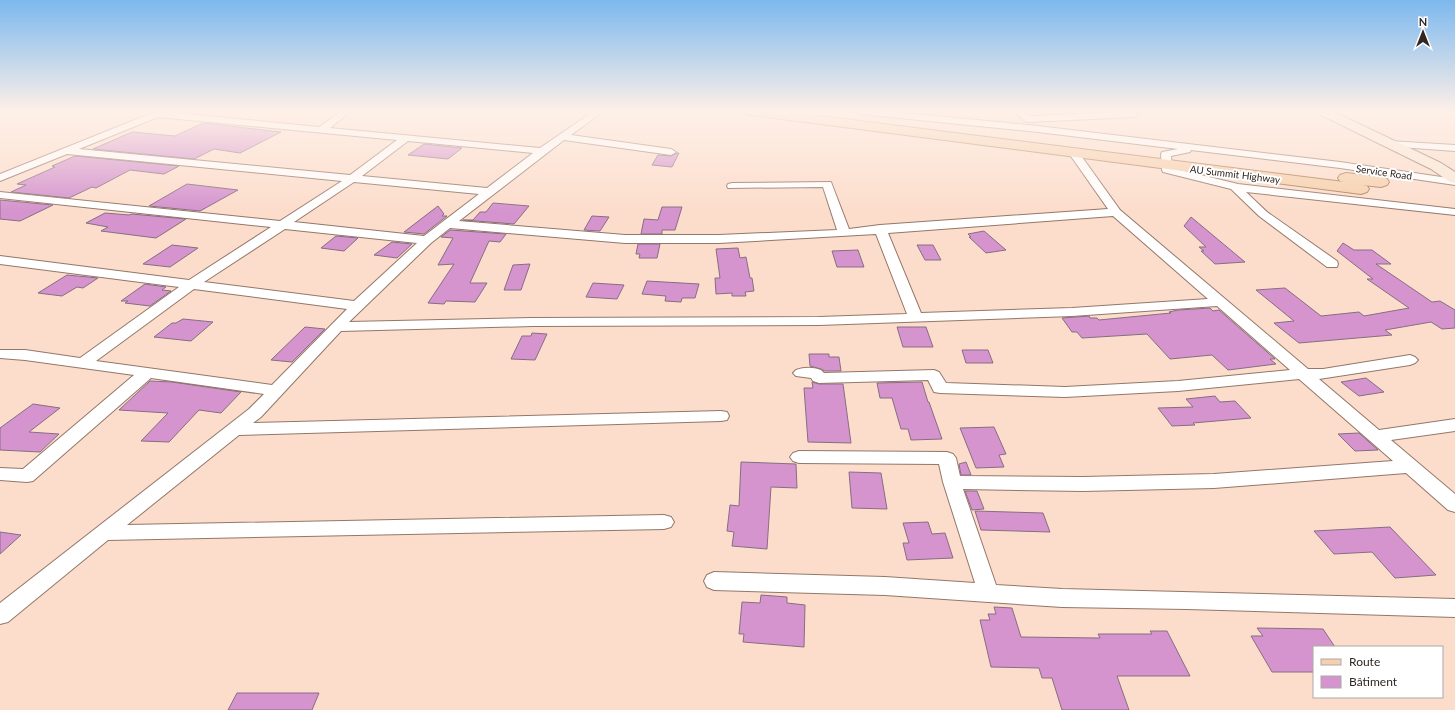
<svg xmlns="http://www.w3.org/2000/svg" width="1455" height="710" viewBox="0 0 1455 710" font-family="Lato,sans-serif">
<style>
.building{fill:#d594ce;stroke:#856e82}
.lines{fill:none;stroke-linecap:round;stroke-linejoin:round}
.street-casing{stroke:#937768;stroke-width:2}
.secondary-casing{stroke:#937768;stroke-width:2}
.primary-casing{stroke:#ad8058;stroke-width:2}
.street{fill:#fff;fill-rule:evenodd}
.secondary{fill:#fae8d6;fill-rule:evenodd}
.primary{fill:#f6d0ad;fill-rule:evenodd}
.labels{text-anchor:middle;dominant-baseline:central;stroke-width:4;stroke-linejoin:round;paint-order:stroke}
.far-street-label{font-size:10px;fill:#312620;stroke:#fff}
</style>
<rect width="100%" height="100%" fill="#fcddcc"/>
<!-- building -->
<g class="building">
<polygon points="203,123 281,132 240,153 214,149 194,159 93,149 132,132 175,136"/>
<polygon points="424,144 462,148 448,159 408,155"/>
<polygon points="677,153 679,153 672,167 652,165 658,155 671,156"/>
<polygon points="75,156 179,166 164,174 130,170 96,188 92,187 69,198 11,192 26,185 17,184 55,167 52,166"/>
<polygon points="187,184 238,190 200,211 149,206"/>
<polygon points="0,200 53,205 20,221 0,219"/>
<polygon points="493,203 529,206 514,224 463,220 473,220 480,212 486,212"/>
<polygon points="438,206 444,214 442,216 447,216 424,234 404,232"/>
<polygon points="662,207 682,207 675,230 662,230 662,234 641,234 644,219 658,220"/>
<polygon points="105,213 129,215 132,214 186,219 156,238 101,231 108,227 86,223"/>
<polygon points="592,216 609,217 600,231 584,230"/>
<polygon points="1191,217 1245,262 1215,264 1201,251 1204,251 1199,247 1206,247 1184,226"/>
<polygon points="450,230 506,234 500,242 489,241 470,283 487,283 475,302 446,301 444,304 428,303 454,264 438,265 453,238 441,237"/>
<polygon points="984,231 1006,250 986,253 969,237 971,237 968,234"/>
<polygon points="336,236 358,238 344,251 321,248"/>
<polygon points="392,242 412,244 397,258 374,255"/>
<polygon points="1343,243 1354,250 1372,250 1391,264 1376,264 1432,302 1440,301 1455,310 1455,328 1442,329 1431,322 1385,330 1392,335 1299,343 1274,323 1294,321 1256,290 1285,288 1321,316 1359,312 1364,316 1409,308 1367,279 1373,279 1337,251"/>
<polygon points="638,244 660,244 657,258 639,258 640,254 636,254"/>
<polygon points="172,245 198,248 170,267 143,264"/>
<polygon points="917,245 933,245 941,260 925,260"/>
<polygon points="738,248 740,258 746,257 750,278 752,278 754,291 745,292 746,296 732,296 732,293 716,294 715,278 720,278 716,249"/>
<polygon points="858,250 864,267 837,267 832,251"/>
<polygon points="530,264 521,290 504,290 513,265"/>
<polygon points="67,275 98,278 83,288 77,287 62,296 38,293"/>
<polygon points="647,281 699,284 695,298 682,298 681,302 665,301 666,296 642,294"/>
<polygon points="593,283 624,285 617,299 586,297"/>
<polygon points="145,284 166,287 162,290 171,291 150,306 125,303 128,301 121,301"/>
<polygon points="1210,308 1213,311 1219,310 1275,359 1270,359 1276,364 1228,370 1212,355 1170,359 1147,334 1082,338 1077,332 1072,332 1062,318 1089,316 1090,318 1097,318 1099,320 1171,313 1169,312 1178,310"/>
<polygon points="183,319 213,322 191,341 154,337 172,323 176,323"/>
<polygon points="305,327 325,329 292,362 271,360"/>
<polygon points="897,327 926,327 933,347 903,347"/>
<polygon points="532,333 547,334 535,360 511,359 522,336 531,336"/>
<polygon points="962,350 988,350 993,363 966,363"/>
<polygon points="809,354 829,354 829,357 839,357 841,371 825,371 821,369 810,366"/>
<polygon points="1366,378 1384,392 1359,396 1341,382"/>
<polygon points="150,381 172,382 241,392 221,413 199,410 169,442 141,441 168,413 119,410"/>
<polygon points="812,382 819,384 843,384 851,443 808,442 804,388 813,388"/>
<polygon points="922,382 928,402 929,402 942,439 911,440 908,429 901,429 892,398 880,398 877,383"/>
<polygon points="1215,396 1220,402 1235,401 1251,418 1193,423 1195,425 1172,426 1158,408 1193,407 1186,399"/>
<polygon points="33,404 60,408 29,432 59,434 40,452 0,450 0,428"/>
<polygon points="994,427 1006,454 999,455 1004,467 976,468 960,428"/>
<polygon points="1359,433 1378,450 1355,451 1338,434"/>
<polygon points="741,462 796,464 797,488 771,487 767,549 732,546 734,532 727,531 730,505 739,506"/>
<polygon points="966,462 971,475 961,475 959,464"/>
<polygon points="849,472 881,473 887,509 852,508"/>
<polygon points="965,491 977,491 984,509 972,510"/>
<polygon points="975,511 1043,513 1050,532 981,530"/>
<polygon points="928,522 932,534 945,533 953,558 907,560 903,543 909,543 903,523"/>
<polygon points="1390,527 1436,575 1395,578 1372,552 1334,554 1314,531"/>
<polygon points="0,532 21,535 0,554"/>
<polygon points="761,595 787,597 787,603 805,605 804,647 743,642 744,634 739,634 742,602 760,603"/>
<polygon points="994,607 1012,608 1021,637 1100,638 1098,634 1152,634 1150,631 1167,631 1190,676 1117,676 1129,710 1062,710 1052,678 1042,678 1039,668 991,667 980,620 990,620 988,614 996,614"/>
<polygon points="1257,628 1323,629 1335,647 1314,647 1314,672 1272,672 1251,636 1263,636"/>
<polygon points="237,693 319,693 312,710 228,710"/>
</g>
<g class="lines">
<defs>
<g id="street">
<path d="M157 111 319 127 342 111H351L330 128 540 148 594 111H604L571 135 671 149 676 152 671 155 564 140 459 221 625 235H719L837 230 823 187 728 188 727 186 728 184 732 183 831 182 849 229 880 225 1108 209 1068 152 1073 149 1077 150 1120 210 1308 369H1323L1410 355 1415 357 1418 360 1415 363 1410 365 1319 379 1379 430 1455 419V431L1391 440 1455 494V512L1448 510 1406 473 1214 488 1083 491 963 489 996 585 1062 589 1455 599V617L1187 609 1062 607 885 595 714 590 707 587 704 581 707 575 714 572 885 577 975 583 943 482 939 464 799 463 793 461 790 457 793 453 799 451 947 452 953 454 956 458 960 476 1083 477 1214 474 1393 461 1299 379 1178 391 1065 397 940 393 934 392 928 380 819 383 813 381 811 378 796 376 793 373 796 370C804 367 813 367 821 370L824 373 934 370 939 372 946 383 1065 387 1178 381 1290 370 1217 306 1072 316 819 325 532 326 341 331 261 417 253 423 721 411 727 412 729 416 727 420 721 421 239 435 127 525 664 515 671 517 674 522 671 527 664 529 108 540 8 622 0 624V603L249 409 264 394 151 378 33 481 27 482 0 480V468L23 469 134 375 25 360 0 358V350H25L80 358 179 287 0 264V256L189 280 271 227 0 198V192L280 221 342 181 67 154 0 181V174ZM158 117 397 140 350 175 79 149ZM408 141 533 153 487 188 362 176ZM354 182 479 194 424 236 294 222ZM1113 216 1208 299 1072 308 921 313 888 233ZM450 228 625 243H719L876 234 907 314 819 317 532 318 349 322 431 243ZM285 229 417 243 354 301 204 282ZM194 289 347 309 272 385 96 361Z"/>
<polygon points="810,111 818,111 816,116 813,117 808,114"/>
<polygon points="856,111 884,111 1038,126 1340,162 1455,179 1455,185 1340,168 1191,150 1190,152 1171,156 1172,168 1238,184 1455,209 1455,215 1246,192 1267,212 1337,261 1338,264 1337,267 1327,267 1259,216 1231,189 1163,172 1162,170 1161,154 1162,152 1178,149 1038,132 860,114"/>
<polygon points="1013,111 1022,111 1030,116 1134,111 1139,114 1134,117 1028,122 1025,121"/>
<polygon points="1389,141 1455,145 1455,151 1386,146 1384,144"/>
</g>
<polygon id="secondary" points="1317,111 1332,111 1441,163 1455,172 1455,183 1450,182 1431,169 1319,114"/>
<polygon id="primary" points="745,111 781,111 1344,182 1340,181 1338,178 1340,175 1346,173 1381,177 1387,179 1389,182 1387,185 1381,187 1362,185 1367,186 1369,189 1367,192 1361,194 751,115 746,114"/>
</defs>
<!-- street casing -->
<use href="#street" class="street-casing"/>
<!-- secondary casing -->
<use href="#secondary" class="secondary-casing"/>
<!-- primary casing -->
<use href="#primary" class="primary-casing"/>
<!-- street -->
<use href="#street" class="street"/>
<!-- secondary -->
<use href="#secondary" class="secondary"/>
<!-- primary -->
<use href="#primary" class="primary"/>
</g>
<!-- sky -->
<linearGradient id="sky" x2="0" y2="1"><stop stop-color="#7cb8ee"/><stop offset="0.53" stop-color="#fef0e8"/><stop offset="1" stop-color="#fef0e8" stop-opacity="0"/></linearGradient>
<rect width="1455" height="210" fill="url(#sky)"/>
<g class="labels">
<!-- far-street labels -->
<g class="far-street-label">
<text transform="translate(1384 172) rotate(8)">Service Road</text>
<text transform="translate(1235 174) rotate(7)">AU Summit Highway</text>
</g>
</g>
<!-- legend -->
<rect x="1313" y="646" width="130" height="52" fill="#ffffff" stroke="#ada8a6"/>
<rect x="1321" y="659" width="20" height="6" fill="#f6d0ad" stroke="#ada8a6"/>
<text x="1349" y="666" font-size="12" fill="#312620">Route</text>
<rect x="1321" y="676" width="20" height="12" fill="#d594ce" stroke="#ada8a6"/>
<text x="1349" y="686" font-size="12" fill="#312620">Bâtiment</text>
<!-- north arrow -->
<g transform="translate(1423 32)" stroke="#ffffff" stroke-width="3" paint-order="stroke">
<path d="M0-3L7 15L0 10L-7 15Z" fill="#312620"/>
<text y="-6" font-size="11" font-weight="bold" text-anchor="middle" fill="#312620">N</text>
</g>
</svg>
